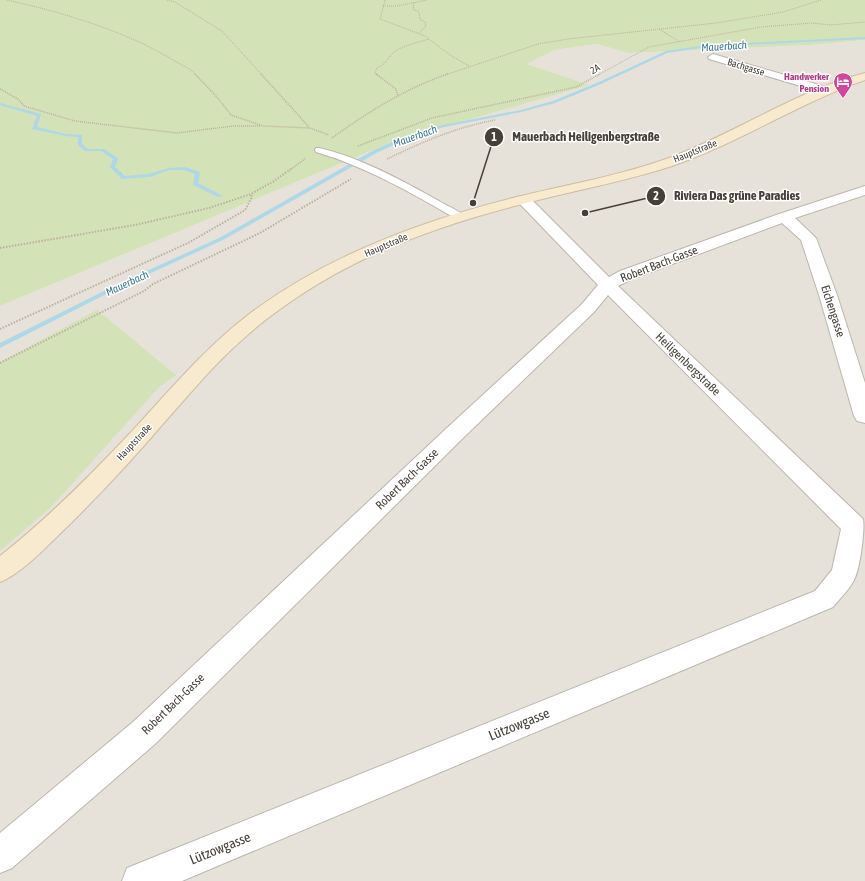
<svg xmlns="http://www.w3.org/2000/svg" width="865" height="881" viewBox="0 0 865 881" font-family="'Asap Condensed',sans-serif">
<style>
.residential{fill:#e6e1d9}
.green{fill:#d4e2b8}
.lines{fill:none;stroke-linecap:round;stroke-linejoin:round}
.stream{fill:#aed7e8;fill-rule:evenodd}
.lane-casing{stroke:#bdb6ae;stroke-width:2}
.street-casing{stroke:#bdb6ae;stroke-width:2}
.secondary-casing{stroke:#cdbc9f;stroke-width:2}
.path-far2{stroke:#bdb0a1;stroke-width:1;stroke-dasharray:1 1;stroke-linecap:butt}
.path-far1{stroke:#bdb0a1;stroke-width:1.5;stroke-dasharray:1 1;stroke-linecap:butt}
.path{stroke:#bdb0a1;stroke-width:2;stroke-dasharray:1.5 1.5;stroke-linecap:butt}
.lane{fill:#fff;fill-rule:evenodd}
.street{fill:#fff;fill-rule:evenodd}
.secondary{fill:#f8eacf;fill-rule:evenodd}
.labels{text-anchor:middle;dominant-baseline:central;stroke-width:3;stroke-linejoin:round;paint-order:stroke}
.far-street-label{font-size:10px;fill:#464039;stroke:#fff}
.far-hotel-label{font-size:10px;font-weight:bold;fill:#b23c85;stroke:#fff;text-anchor:end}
.far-water-label{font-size:11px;font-style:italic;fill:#3a7996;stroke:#fff}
.street-label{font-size:12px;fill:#464039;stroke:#fff}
.near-street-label{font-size:14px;fill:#464039;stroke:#fff}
.leader{fill:none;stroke:#464039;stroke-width:1.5}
.callout-dot{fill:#464039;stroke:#fff;stroke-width:1.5}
.mark-label{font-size:12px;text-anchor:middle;font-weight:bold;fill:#fff}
.callout-label{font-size:13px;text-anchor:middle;font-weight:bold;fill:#464039;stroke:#fff;stroke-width:3;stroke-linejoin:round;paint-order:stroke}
</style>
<rect width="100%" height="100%" fill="#f3efea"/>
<!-- residential -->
<polygon class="residential" points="865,40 865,881 0,881 0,306 392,142 588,85 527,64 554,50 597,44 628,53 810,45"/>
<!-- green -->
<g class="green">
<polygon points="0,0 865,0 865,40 810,45 628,53 597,44 554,50 527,64 589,85 392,142 0,306"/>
<polygon points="97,310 176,375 159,387 50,508 0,551 0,362"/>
</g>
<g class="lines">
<!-- stream -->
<g class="stream">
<polygon points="865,37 865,39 707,47 667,53 601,84 555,103 521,112 444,127 412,137 378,152 225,239 118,288 0,348 0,343 114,286 221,237 374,150 408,135 443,125 521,110 553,101 599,82 666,51 707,45"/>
<polygon points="0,103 41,114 37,127 66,134 82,135 82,144 88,149 104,149 118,158 118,159 115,167 125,176 149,174 169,168 185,167 200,172 198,183 223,196 218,197 193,185 195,174 184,170 169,170 150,177 122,179 110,167 113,159 101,151 85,151 78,145 78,137 66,136 32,129 37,116 0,105"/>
</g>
<defs>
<path id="lane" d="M316 148H319C362 158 401 180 439 201 447 206 459 210 465 217L460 220 457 219C411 193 367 167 316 152L315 150Z"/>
<g id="street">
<polygon points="713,54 829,88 831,90 829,92 821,92 709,59 708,57"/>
<path d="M865 186V195L795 218 816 238 837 295 865 383V423L857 421 854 416 819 295 801 240 782 223 632 279 618 286 863 519C865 530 860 569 854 580 849 590 840 598 833 607L182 881H122L127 868 815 591 832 570 841 529 608 295 594 312 464 437 155 744 12 868 0 873V833L133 722 448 427 582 304 598 285 519 203 517 200 519 197 524 196 529 197 609 277 620 271 779 214Z"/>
</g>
<path id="secondary" d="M865 73V80C799 103 739 143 672 166 629 180 583 189 538 200 453 221 368 249 296 298 277 311 259 324 243 339 213 365 188 396 162 425 133 459 102 492 71 523 53 540 22 574 0 582V556C48 518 91 475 133 430 170 390 205 348 248 315 329 254 424 220 521 196 570 184 622 175 669 158 736 133 796 91 865 73Z"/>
</defs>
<!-- lane casing -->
<use href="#lane" class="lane-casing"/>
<!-- street casing -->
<use href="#street" class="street-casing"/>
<!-- secondary casing -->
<use href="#secondary" class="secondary-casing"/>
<!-- path-far2 -->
<g class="path-far2">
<path d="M7 0C52 10 97 23 139 42 157 50 174 61 191 70L196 75"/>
<polyline points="167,0 175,2 222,31 262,75"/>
<polyline points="385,0 380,19 425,36 450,55 469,66"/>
<polyline points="414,3 413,9 419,12 420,19 425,22 426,26 419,33"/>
<polyline points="383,6 397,6 427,0"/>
<polyline points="659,29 680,42"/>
<path d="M378 75 375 73 377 68C389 62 385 60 393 53 403 45 417 43 429 39"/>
<polyline points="445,75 538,44 568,39 716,23 783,12 821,0"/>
<polyline points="598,75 649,47 761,27 812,23 831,25 865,22"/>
</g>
<!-- path-far1 -->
<g class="path-far1">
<polyline points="195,74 217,97 231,115 263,126 310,128 329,135"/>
<polyline points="261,74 309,127"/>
<polyline points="376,74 396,89 398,96"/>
<polyline points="0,89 18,99 24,106 75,121 177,133 233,126 260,126"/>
<path d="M332 138C368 112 406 88 448 74"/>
<polyline points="358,146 432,118 576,87 600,74"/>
<path d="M387 159C422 142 457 127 495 120"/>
<polyline points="290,170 306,158"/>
</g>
<!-- path -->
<g class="path">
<polyline points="0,248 135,225 209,208 251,194 274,181 291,169"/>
<polyline points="0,329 190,242 245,210 252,197 251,194"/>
<polyline points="0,363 144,291 153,284 260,233 351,179"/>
</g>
<!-- lane -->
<use href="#lane" class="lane"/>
<!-- street -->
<use href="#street" class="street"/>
<!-- secondary -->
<use href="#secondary" class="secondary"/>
</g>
<!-- icons -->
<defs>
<symbol id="hotel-pin" viewBox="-11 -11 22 30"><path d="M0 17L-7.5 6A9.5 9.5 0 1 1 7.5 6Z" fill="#d1479c" stroke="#fff"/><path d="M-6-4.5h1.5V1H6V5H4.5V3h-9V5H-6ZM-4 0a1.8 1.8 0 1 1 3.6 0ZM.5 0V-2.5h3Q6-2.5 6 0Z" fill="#fff"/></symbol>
</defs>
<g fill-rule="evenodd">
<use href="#hotel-pin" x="832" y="71" width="22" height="30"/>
</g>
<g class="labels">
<!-- far-street labels -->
<g class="far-street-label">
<text transform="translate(746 67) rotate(17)">Bachgasse</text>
<text transform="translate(595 69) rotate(-29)">2A</text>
<text transform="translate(695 151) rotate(-22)">Hauptstraße</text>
<text transform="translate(386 245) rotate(-23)">Hauptstraße</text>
<text transform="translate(134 442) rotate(-47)">Hauptstraße</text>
</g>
<!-- far-hotel labels -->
<g class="far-hotel-label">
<text x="829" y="76">Handwerker<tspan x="829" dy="12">Pension</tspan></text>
</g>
<!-- far-water labels -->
<g class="far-water-label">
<text transform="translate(724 46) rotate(-4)">Mauerbach</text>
<text transform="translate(415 136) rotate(-20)">Mauerbach</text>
<text transform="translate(127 283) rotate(-25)">Mauerbach</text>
</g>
<!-- street labels -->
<g class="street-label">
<text transform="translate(659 264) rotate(-21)">Robert Bach-Gasse</text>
<text transform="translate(833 311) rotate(72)">Eichengasse</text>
<text transform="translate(688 364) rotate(44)">Heiligenbergstraße</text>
<text transform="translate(407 479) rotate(-44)">Robert Bach-Gasse</text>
<text transform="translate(173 704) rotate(-44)">Robert Bach-Gasse</text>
</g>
<!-- near-street labels -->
<g class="near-street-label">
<text transform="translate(519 724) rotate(-22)">Lützowgasse</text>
<text transform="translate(220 848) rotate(-22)">Lützowgasse</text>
</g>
</g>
<!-- callouts -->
<path class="leader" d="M473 203L494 137M585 213L656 196"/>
<g class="callout-dot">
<circle cx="473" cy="203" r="4"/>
<circle cx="585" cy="213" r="4"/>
<circle cx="494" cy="137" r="10"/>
<circle cx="656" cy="196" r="10"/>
</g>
<g class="mark-label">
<text x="494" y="141">1</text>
<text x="656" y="200">2</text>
</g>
<g class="callout-label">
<text x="586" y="141">Mauerbach Heiligenbergstraße</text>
<text x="737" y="200">Riviera Das grüne Paradies</text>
</g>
</svg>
